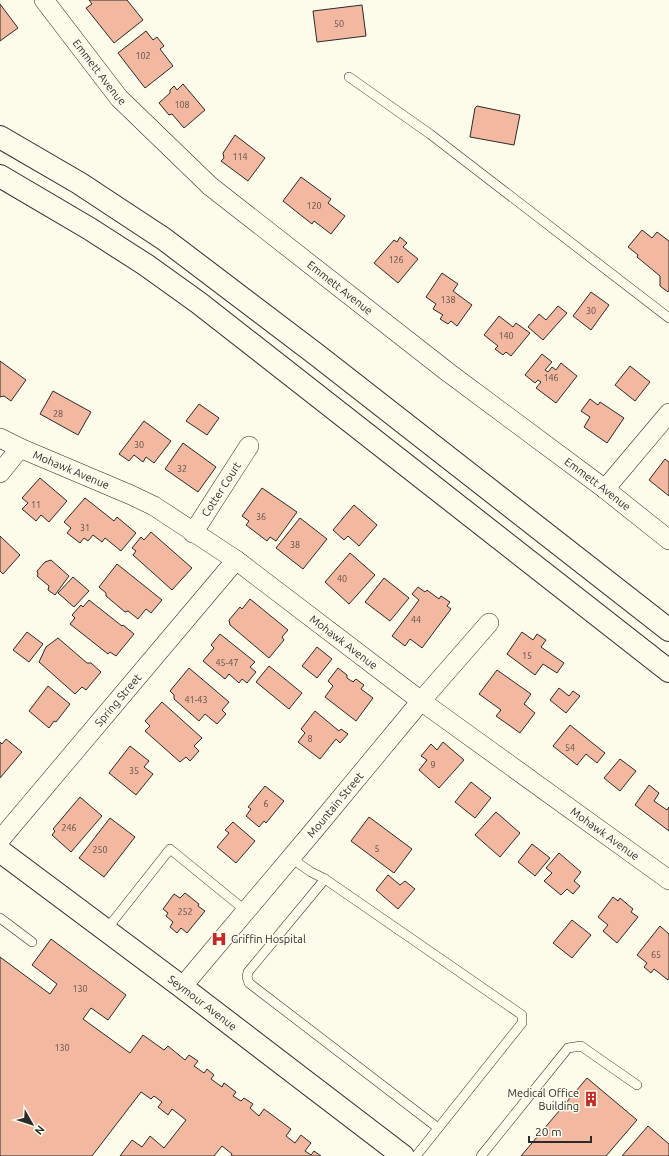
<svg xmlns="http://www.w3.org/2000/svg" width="669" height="1156" viewBox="0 0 669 1156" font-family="Ubuntu,sans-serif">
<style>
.building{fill:#f2b8a0;stroke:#2b2b2b}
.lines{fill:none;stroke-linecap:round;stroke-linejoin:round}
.service-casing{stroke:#2b2b2b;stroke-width:10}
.minor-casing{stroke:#2b2b2b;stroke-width:20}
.secondary-casing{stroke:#2b2b2b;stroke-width:24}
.motorway-casing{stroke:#2b2b2b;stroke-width:24}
.service{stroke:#fdfbea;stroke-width:9}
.minor{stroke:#fdfbea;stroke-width:19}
.secondary{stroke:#fdfbea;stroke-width:22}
.motorway{stroke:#fdfbea;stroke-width:22}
.labels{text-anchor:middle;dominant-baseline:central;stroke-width:3;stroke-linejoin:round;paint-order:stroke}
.number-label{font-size:9px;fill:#5d4e48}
.street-label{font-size:11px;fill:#2b2b2b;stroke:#fdfbea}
.poi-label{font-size:11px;fill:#2b2b2b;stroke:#fdfbea;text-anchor:start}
</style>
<rect width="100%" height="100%" fill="#fdfbea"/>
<!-- building -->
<g class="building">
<polygon points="89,0 127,0 143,20 114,43 86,8 92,4"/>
<polygon points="0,4 18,28 0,41"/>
<polygon points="362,5 366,36 317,42 313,11"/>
<polygon points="146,31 153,40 157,37 164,46 160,49 173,66 145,88 118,53"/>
<polygon points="183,84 205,110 184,128 172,114 169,115 159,103 170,93 170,90 174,86 177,90"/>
<polygon points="477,106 520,115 514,145 470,137 475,108"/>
<polygon points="235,135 265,158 248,181 221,161 224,158 223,153"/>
<polygon points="301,177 331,199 328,203 345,216 331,234 314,221 312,224 283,201"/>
<polygon points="642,230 652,238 657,232 669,241 669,290 668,292 660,286 660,276 637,257 638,255 628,247"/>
<polygon points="400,237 407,243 403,247 418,259 398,283 374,263 394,240 397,242"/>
<polygon points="442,273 458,284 453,291 472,305 457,326 451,321 448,324 440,319 443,315 433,309 436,304 426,297"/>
<polygon points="591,292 609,305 591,330 573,316"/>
<polygon points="558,306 567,313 543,340 528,327 539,314 546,320"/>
<polygon points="499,316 513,327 516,323 530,333 511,356 506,352 503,355 495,349 498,346 484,335"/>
<polygon points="542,354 552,362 545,370 548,372 552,367 556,370 561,363 577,376 556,403 536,388 541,382 538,380 535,383 525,375"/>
<polygon points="0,361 26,380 11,401 4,396 0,397"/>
<polygon points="630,366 650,382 635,401 615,385"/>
<polygon points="53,391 91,412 78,435 40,414"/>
<polygon points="590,399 598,405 600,402 624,418 607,443 584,427 590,417 581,411"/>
<polygon points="199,404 219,418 207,435 186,421"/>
<polygon points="144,421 171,441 154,463 146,457 143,462 134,455 129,461 119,454"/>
<polygon points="183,443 216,467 198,492 165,469"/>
<polygon points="665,459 669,462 669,496 649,480"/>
<polygon points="40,478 67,501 49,522 41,515 36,521 22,509 28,503 22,498"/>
<polygon points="262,488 297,512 276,541 270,537 267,541 246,525 249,521 242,516"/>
<polygon points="85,498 114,521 117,517 136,533 121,551 105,538 102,542 93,535 88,541 84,538 80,543 67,533 71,528 64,522"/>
<polygon points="354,505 377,525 359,546 348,536 344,540 333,530"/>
<polygon points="300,518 327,539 303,569 276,548"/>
<polygon points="151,532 192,568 172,590 133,555 136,551 132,548 141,537 144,540"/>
<polygon points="0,536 20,555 3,574 0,571"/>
<polygon points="350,553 375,575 349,604 325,582"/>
<polygon points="51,560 69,576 55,595 48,590 49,586 37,576 38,574 37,571 45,562"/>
<polygon points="117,564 162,600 151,613 146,609 138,619 128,611 125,612 106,596 106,593 99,587"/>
<polygon points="73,577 89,591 74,607 58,593"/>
<polygon points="384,578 409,598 390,621 365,602"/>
<polygon points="418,587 425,592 427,590 439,599 441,596 450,602 447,606 451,609 422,648 410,639 405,646 392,636 419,600 412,594"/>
<polygon points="250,599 288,630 282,637 284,640 269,658 230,625 229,620 240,607 242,609"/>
<polygon points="89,600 122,626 123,625 134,634 116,656 110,652 108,654 70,624 75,618 72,615 81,605 83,607"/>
<polygon points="27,632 43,644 29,662 13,650"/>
<polygon points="522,632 533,640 537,634 546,640 541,647 564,663 557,673 543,664 535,675 507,654"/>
<polygon points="220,634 255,662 250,667 256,672 247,683 242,679 239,683 229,674 225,679 203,661 214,648 211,645"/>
<polygon points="58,638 87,663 91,663 101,672 86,690 82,687 75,694 39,662 46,647"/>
<polygon points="317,647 332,659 317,678 302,666"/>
<polygon points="269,666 302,693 289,709 256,682"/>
<polygon points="189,668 229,702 222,710 226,714 217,724 205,714 199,721 174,699 174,695 170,691"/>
<polygon points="338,668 347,675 347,678 353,682 356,679 364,685 361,689 373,698 356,721 325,697 333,686 328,681"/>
<polygon points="497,670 531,694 524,704 535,713 520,733 496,716 501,710 479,694"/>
<polygon points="48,686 70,704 56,722 54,721 49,728 29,711"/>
<polygon points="559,688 569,696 573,691 580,696 566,713 550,700"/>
<polygon points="162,702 202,738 194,746 199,751 190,761 186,757 180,762 145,731 150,726 145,721"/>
<polygon points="315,711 339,731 341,729 348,734 340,743 336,739 320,759 298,742 305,733 301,729"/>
<polygon points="570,725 605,753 597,763 586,754 577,765 553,746"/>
<polygon points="6,739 22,752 0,778 0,742 2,744"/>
<polygon points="443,742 464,760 439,788 419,770 427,760 421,756 431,744 437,750"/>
<polygon points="130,746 149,761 144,767 153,774 136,795 109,773"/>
<polygon points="620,759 636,771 620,791 604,778"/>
<polygon points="471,782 491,798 475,818 455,802"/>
<polygon points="649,785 659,793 654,801 667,810 669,807 669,831 635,805"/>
<polygon points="265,786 284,801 266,823 264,821 259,827 246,816 251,809 248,807"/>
<polygon points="80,797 102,816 71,852 52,835 55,831 53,829"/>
<polygon points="496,812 520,833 500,857 475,835"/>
<polygon points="369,817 412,849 394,873 351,841"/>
<polygon points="110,818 135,837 104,877 79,858"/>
<polygon points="233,822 255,841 236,863 217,847 229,833 225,830"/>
<polygon points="532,844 550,858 535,876 518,862"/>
<polygon points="559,853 581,872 574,881 580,886 573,894 567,889 561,895 544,881 552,873 546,868"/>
<polygon points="388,875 400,885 405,881 415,889 398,909 376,890"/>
<polygon points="185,893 199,904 198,906 205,911 187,933 181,928 177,933 170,927 173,922 166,916 168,913 163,909 174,894 180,898"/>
<polygon points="613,897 618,901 620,898 633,909 631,912 638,917 617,943 603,931 608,925 598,917"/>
<polygon points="572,920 591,935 572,958 553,943"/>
<polygon points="660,926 669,934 669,978 668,980 654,969 651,973 644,967 647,963 637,955"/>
<polygon points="51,939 126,995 108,1020 91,1008 83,1019 130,1053 143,1035 164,1050 168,1046 185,1060 189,1055 198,1061 194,1066 204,1073 207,1069 214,1075 211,1079 222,1087 224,1083 236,1092 233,1096 241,1101 244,1098 253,1104 250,1108 259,1116 264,1109 291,1129 286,1136 295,1143 301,1135 311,1143 305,1151 311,1155 314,1151 321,1156 231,1156 232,1154 222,1146 214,1156 120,1156 132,1140 142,1147 150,1136 164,1148 186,1120 172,1109 168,1115 158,1107 162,1102 154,1096 151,1099 141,1092 92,1156 0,1156 0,957 50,994 57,984 32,965"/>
<polygon points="587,1078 637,1120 606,1156 521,1156"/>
<polygon points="648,1126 669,1144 669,1156 622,1156"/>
</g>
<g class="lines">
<defs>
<g id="service">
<polyline points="349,77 430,134 669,318"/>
<polyline points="291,858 311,872 325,879 522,1015 522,1023 416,1156"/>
<polyline points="325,879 248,972 247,977 249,983 438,1128"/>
<polyline points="0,918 32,942"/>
<polyline points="106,930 170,849 246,911"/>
<polyline points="481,1156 568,1048 581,1046 637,1085"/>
</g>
<g id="minor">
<path id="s1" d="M44 0 119 98 210 186 449 373 605 489 669 540"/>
<path id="s2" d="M0 438 20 448 131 495 154 506 236 560 421 701 669 880"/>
<polyline points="0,473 20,448"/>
<polyline points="605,489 669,413"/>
<path id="s3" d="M193 533 249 446"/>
<path id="s4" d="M0 840 236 560"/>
<path id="s5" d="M182 987 315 829 421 701 489 623"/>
</g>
<g id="secondary">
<path id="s6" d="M0 851 182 987 403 1156"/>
</g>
<g id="motorway">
<polyline points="0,137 79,183 164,239 317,355 669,630"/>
<polyline points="0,176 90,229 146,265 199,303 669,671"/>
</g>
</defs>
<!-- service casing -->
<use href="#service" class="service-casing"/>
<!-- minor casing -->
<use href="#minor" class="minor-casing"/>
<!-- secondary casing -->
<use href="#secondary" class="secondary-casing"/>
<!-- motorway casing -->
<use href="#motorway" class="motorway-casing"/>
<!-- service -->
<use href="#service" class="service"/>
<!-- minor -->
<use href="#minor" class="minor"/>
<!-- secondary -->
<use href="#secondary" class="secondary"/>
<!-- motorway -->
<use href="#motorway" class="motorway"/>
</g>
<!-- icons -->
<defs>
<symbol id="hospital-bare" viewBox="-9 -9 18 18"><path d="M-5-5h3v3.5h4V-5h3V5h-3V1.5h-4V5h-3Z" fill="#c62828" stroke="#fdfbea" stroke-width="2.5" paint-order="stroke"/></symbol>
<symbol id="building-bare" viewBox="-9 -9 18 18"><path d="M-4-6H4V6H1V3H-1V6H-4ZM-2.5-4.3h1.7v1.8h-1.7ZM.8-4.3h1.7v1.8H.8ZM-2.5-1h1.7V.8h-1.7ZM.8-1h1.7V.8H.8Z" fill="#c62828" stroke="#fdfbea" stroke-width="2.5" paint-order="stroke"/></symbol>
</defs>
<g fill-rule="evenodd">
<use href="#hospital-bare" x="208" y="928" width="22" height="22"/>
<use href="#building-bare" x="580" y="1088" width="22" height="22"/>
</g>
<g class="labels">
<!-- number labels -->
<g class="number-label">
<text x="339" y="24">50</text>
<text x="143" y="56">102</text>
<text x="182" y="105">108</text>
<text x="240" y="157">114</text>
<text x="314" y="206">120</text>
<text x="396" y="260">126</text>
<text x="448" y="300">138</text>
<text x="591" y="311">30</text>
<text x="506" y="336">140</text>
<text x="551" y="378">146</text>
<text x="58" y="414">28</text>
<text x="139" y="445">30</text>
<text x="182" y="469">32</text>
<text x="36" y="505">11</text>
<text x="261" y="517">36</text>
<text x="85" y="528">31</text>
<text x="295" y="545">38</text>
<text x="342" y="579">40</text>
<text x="416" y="620">44</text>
<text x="527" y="656">15</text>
<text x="227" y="663">45-47</text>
<text x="196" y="700">41-43</text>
<text x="310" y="739">8</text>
<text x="570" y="748">54</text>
<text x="433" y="765">9</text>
<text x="134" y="771">35</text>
<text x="266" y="804">6</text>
<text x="69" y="828">246</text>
<text x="377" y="849">5</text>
<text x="100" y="850">250</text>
<text x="185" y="912">252</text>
<text x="656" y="955">65</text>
<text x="80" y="989">130</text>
<text x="62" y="1048">130</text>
</g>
<!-- street labels -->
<g class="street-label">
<text stroke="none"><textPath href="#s1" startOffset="91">Emmett Avenue</textPath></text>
<text stroke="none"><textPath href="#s1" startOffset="415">Emmett Avenue</textPath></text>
<text stroke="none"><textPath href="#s2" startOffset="78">Mohawk Avenue</textPath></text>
<text stroke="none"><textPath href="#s1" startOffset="739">Emmett Avenue</textPath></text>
<text stroke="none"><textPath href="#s3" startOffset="52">Cotter Court</textPath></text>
<text stroke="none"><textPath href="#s2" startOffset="402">Mohawk Avenue</textPath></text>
<text stroke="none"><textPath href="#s4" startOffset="183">Spring Street</textPath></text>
<text stroke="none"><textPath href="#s5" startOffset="238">Mountain Street</textPath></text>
<text stroke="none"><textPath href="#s2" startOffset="726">Mohawk Avenue</textPath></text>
<text stroke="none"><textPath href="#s6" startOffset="253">Seymour Avenue</textPath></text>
</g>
<!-- poi labels -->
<g class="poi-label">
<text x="231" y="939">Griffin Hospital</text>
<text x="579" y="1093" text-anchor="end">Medical Office<tspan x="579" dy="13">Building</tspan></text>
</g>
</g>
<!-- north arrow -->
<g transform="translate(32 1124) rotate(129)" stroke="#fdfbea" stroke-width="3" paint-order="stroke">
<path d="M0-3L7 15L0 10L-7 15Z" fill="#2b2b2b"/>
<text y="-6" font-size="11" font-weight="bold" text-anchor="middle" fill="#2b2b2b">N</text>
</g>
<!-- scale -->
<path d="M529 1136v6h62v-6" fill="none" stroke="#2b2b2b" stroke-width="2"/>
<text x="535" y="1136" font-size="12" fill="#2b2b2b" stroke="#fdfbea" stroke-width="3" paint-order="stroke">20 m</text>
</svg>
